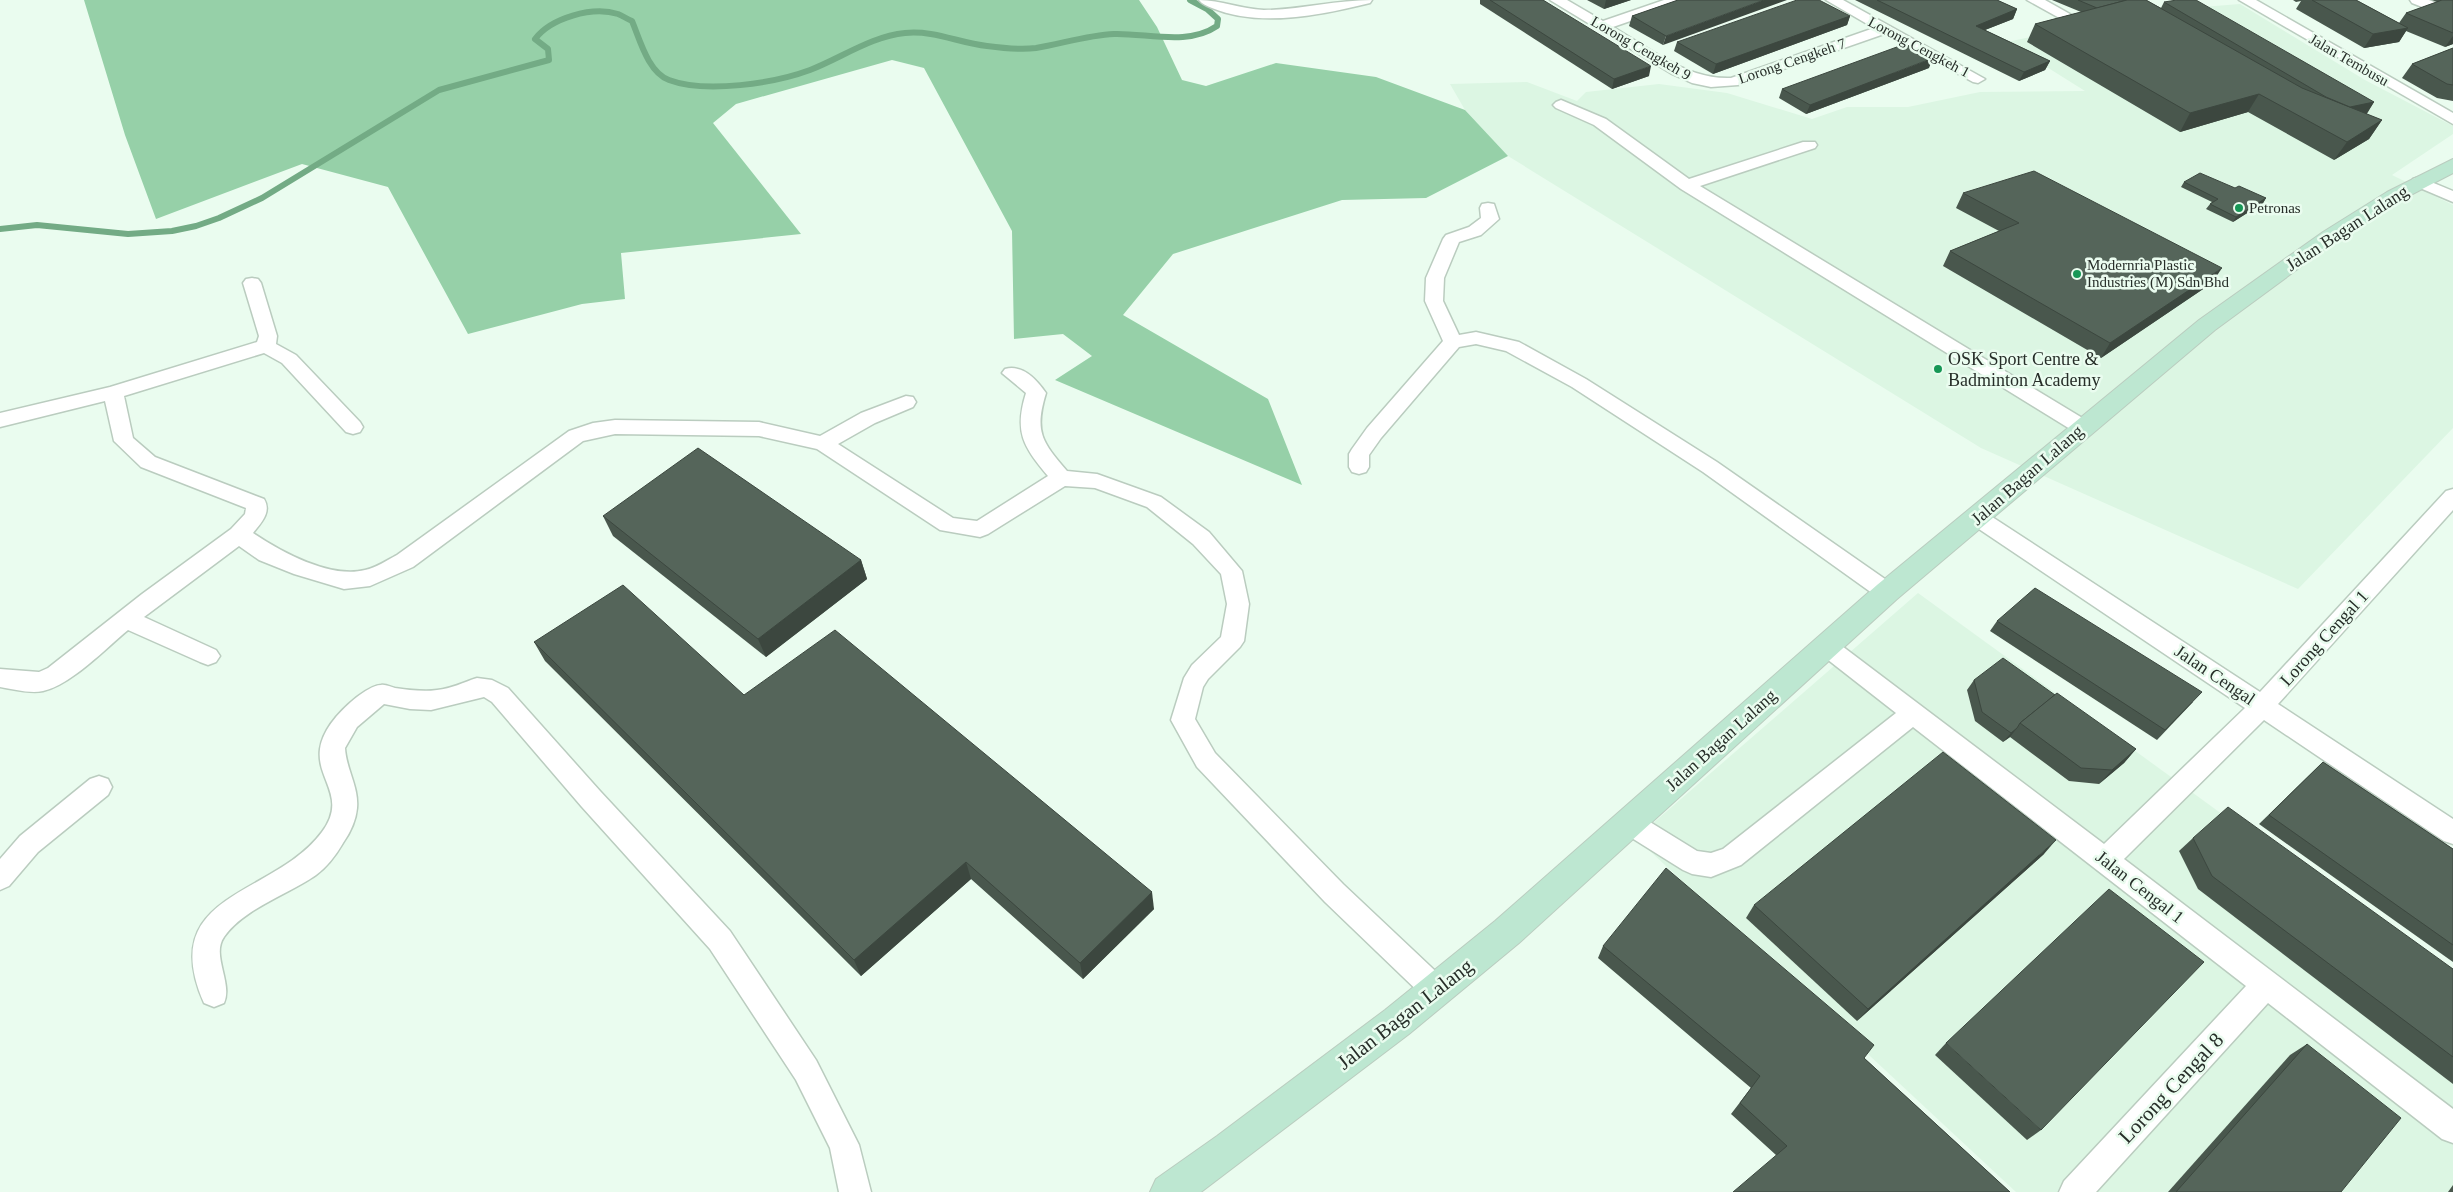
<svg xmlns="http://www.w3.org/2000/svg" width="2453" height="1192" viewBox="0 0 2453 1192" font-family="Georgia,serif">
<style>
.built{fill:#dcf6e3}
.forest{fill:#96d0a8}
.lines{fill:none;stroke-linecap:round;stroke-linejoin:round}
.stream{stroke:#73ab85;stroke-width:6}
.minor-casing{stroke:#baccbf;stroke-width:3}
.secondary-casing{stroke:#baccbf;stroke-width:2}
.minor{fill:#fff;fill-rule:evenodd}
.secondary{fill:#bde7d1;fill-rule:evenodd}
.wall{fill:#49574d}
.shaded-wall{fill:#3c473f}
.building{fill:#55655a;stroke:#3c473f}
.poi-dot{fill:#179756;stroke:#eafcef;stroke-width:2}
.labels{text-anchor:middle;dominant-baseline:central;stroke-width:5;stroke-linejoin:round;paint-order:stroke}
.far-street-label{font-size:15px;fill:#272e29;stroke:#eafcef}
.far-poi-label{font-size:15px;fill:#272e29;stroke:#eafcef;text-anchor:start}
.street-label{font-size:18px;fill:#272e29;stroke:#eafcef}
.poi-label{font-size:18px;fill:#272e29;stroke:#eafcef;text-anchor:start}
.near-street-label{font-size:21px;fill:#272e29;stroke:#eafcef}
</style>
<rect width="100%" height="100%" fill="#eafcef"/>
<!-- built -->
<g class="built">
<polygon points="2240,4 2365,80 2453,126 2453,134 2392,175 2453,205 2453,428 2298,589 1981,448 1508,156 1465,110 1450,84 1527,82 1577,101 1586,92 1659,84 1727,93 1812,119 1847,107 1908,107 1980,92 2085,91 2007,42 2152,11"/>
<polygon points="1918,593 2453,982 2453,1192 2016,1192 1636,838"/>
</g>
<!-- forest -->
<polygon class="forest" points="84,0 1139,0 1157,27 1182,80 1206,86 1276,63 1376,77 1465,110 1508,156 1426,198 1342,200 1173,254 1123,315 1268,399 1302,485 1055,380 1092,356 1063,334 1014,339 1012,231 924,68 892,60 736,104 713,123 801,234 621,253 625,299 582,304 468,334 388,187 302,164 156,219 125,135"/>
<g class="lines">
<!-- stream -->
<path class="stream" d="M0 229 37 225 128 234 172 231 196 226 219 218 262 198 439 90 549 60 548 49 535 39C551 18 592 6 618 14 623 16 627 19 632 21 640 40 648 72 669 80 706 94 775 83 810 70 841 58 872 36 905 33 934 30 959 43 987 46 1002 48 1021 50 1036 48 1061 44 1088 35 1114 34 1147 33 1188 46 1217 26L1218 19 1207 9 1190 0"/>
<defs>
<g id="minor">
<path d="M1199 0C1221 0 1241 9 1264 10 1300 10 1335 0 1372 0L1370 3C1321 15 1260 28 1212 8 1207 6 1202 4 1199 0Z"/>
<path d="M1550 0H1567L1603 21 1664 0H1684L1682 3 1613 27C1649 48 1687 80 1731 78L1874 28 1826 0H1843L1985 79 1978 83 1973 82 1884 34 1738 85 1711 87 1692 83 1672 74Z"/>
<polygon points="2027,0 2045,0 2084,22 2077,26 2072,25"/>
<polygon points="2239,0 2256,0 2453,113 2453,124"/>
<polygon points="2410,0 2429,0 2453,10 2453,19 2412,3"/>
<polygon points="1561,100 1606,119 1689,179 1803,142 1815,142 1817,145 1815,148 1700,186 2089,422 2092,427 2089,432 2082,434 2075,432 1681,189 1594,125 1556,108 1553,105 1556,102"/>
<polygon points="2419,177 2453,191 2453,202 2413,185 2411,182 2413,179"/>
<polygon points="1488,203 1494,204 1499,219 1481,235 1459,242 1444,278 1443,301 1459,335 1476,332 1519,342 1586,379 1717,462 1895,586 1898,592 1895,598 1887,600 1879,598 1703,472 1572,387 1506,351 1476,344 1459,347 1381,438 1369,455 1369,467 1366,472 1359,474 1352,472 1349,467 1349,454 1352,449 1367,428 1443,341 1425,301 1426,278 1443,239 1446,235 1469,227 1481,218 1480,208 1482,204"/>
<path d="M252 278 258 279 261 283 277 336 276 344 296 355 360 422 363 427 360 432 353 434 346 432 282 363 264 353 124 396 133 438 155 457 264 499C272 512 261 523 253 533 281 552 331 579 365 570 376 568 387 560 397 555L569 431 593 423 615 420 759 422 820 436 861 413 906 396 913 397 916 402 913 407 875 423 838 444 953 518 977 521 1048 476C1023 446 1014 432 1026 393L1002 373 1005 369C1023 364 1037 380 1046 393 1034 432 1042 442 1067 471L1097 474 1161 497 1209 532 1242 571 1249 604 1244 641 1240 647 1208 679 1203 687 1195 719 1215 753 1343 884 1447 982 1451 991 1447 1000 1437 1004 1427 1000 1325 902 1197 767 1171 720 1184 678 1192 665 1221 637 1227 604 1221 574 1193 544 1147 507 1095 488 1065 486 988 534 980 537 940 530 817 449 759 436 615 434 583 441 413 567 370 586 344 589 294 574 259 560 239 546 144 617 216 650 220 656 216 662 208 665 200 662 128 630C106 648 71 685 43 691 30 694 13 689 0 687V669L39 672 48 668 142 594 231 529 245 514 246 508 141 467 114 441 105 401 0 427V413L110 387 257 342 259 336 243 283 246 279Z"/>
<polygon points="2453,489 2453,510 2278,704 2453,819 2453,844 2444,841 2264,720 2124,859 2453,1109 2453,1143 2442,1139 2268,1003 2096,1192 2059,1192 2064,1181 2246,986 1913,727 1741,865 1711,877 1692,874 1683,870 1619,830 1615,822 1619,814 1628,811 1637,814 1697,851 1711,853 1723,849 1896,713 1818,652 1814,646 1818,640 1826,637 1834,640 2104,844 2245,708 1970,523 1967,518 1970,513 1978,510 1986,513 2260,692 2446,491"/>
<path d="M477 678 492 680 508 688 600 791 730 931 816 1060 859 1145 871 1192H839L830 1148 796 1080 710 949 582 807 492 702 484 697 431 710 410 709 384 704 357 727 345 748C346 769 359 787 357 808 356 820 350 833 343 843 336 855 327 867 316 875 289 894 243 909 224 937 211 955 233 983 224 1003L214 1007 204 1003C155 892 274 897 322 832 348 797 316 780 320 749 323 728 342 709 357 697 364 692 373 685 381 685 385 684 391 687 395 688 409 690 423 692 437 690 451 689 464 682 477 678Z"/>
<polygon points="99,776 108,779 112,787 108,795 38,852 9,886 0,890 0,859 20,836 90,779"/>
</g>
<polygon id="secondary" points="2453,159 2453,173 2401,200 2337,240 2215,330 1897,599 1519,943 1409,1034 1201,1192 1150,1192 1156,1179 1217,1136 1385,1010 1495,921 1877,585 2199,320 2323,232 2387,192"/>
</defs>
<!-- minor casing -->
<use href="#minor" class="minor-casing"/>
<!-- secondary casing -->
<use href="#secondary" class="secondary-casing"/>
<!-- minor -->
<use href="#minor" class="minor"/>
<!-- secondary -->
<use href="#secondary" class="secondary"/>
</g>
<!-- wall -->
<g class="wall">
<polygon points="1480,0 1543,0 1649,76 1612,89 1480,4"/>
<polygon points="1587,0 1631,0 1604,9"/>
<polygon points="1678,0 1663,45 1629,26 1632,16"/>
<polygon points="1855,0 1997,0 2017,9 2013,19 1985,30 2050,61 2045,70 2019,81"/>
<polygon points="2052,0 2146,0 2161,8 2164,2 2374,102 2366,114 2382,120 2369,139 2334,160 2248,112 2180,132 2027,42 2035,24 2081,12"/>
<polygon points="2293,0 2356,0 2399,23 2406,13 2437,2 2432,0 2453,0 2453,44 2445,47 2406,31 2399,42 2364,48 2296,9 2301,1 2296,2"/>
<polygon points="1850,16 1847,25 1713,74 1674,51 1677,42"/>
<polygon points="2453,48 2453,101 2437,98 2402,78 2412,64"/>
<polygon points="1929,68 1806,114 1779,98 1782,89"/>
<polygon points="2184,182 2235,188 2266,198 2263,203 2233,222 2206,209 2210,204 2212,202 2181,187"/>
<polygon points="1963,193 2212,283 2101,358 1943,266 1950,251 1999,231 1956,208"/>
<polygon points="603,516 861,560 867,579 766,657 613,536"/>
<polygon points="1997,621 2193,702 2157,740 1990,631"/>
<polygon points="534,642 744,695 1154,909 1083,979 971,879 861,976 545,661"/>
<polygon points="1974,680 2055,695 2136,749 2124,763 2099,784 2069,781 2010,737 2003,742 1975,721 1967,690"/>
<polygon points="2323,762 2453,849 2453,962 2259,824"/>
<polygon points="2193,838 2453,969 2453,1084 2198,889 2179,851"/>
<polygon points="2044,854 1857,1021 1746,918 1754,905"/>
<polygon points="1603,946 1864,1058 2010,1192 1776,1155 1731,1114 1751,1088 1598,958"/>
<polygon points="1946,1043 2041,1130 2027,1140 1935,1055"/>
<polygon points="2307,1044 2341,1192 2168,1192 2290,1055"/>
<polygon points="2453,1185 2453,1192 2448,1192"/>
</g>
<!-- shaded-wall -->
<g class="shaded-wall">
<polygon points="1606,0 1631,0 1604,9"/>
<polygon points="1764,0 1787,0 1663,45 1666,36"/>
<polygon points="2017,9 2013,19 1972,35 1976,26"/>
<polygon points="1850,16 1847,25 1713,74 1716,64"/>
<polygon points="2408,28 2399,42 2364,48 2373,34"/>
<polygon points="2453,36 2453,44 2445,47"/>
<polygon points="1933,58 1929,68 1806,114 1810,105"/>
<polygon points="2050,61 2045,70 2019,81 2024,72"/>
<polygon points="1651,66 1649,76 1612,89 1614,79"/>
<polygon points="2259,94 2248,112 2180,132 2190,113"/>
<polygon points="2374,102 2365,117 2344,108"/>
<polygon points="2382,120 2369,139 2334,160 2347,142"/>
<polygon points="2266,198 2263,203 2233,222 2236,217"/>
<polygon points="2222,268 2212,283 2101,358 2110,343"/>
<polygon points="861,560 867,579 766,657 758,639"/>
<polygon points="2017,728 2010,737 2003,742 2011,733"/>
<polygon points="2136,749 2124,763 2099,784 2112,770"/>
<polygon points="2056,840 2044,854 1857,1021 1868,1009"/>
<polygon points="966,862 971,879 861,976 854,960"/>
<polygon points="1152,892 1154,909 1083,979 1080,963"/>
</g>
<!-- building -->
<g class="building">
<polygon points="1490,0 1543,0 1651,66 1614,79"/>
<polygon points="1678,0 1764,0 1666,36 1632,16"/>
<polygon points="1797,0 1819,0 1850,16 1716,64 1677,42"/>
<polygon points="1877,0 1997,0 2017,9 1976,26 2050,61 2024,72"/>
<polygon points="2078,0 2127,0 2097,8"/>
<polygon points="2127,0 2146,0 2302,88 2382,120 2347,142 2259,94 2190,113 2035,24"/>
<polygon points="2177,0 2196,0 2374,102 2350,107 2326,97 2164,2"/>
<polygon points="2312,0 2356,0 2408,28 2373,34"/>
<polygon points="2442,0 2453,0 2453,33 2406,13"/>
<polygon points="1905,44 1933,58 1810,105 1782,89"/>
<polygon points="2453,48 2453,85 2447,84 2412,64"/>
<polygon points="2034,171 2222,268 2110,343 1950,251 2019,223 1963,193"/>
<polygon points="2200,173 2235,188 2239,186 2266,198 2236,217 2210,204 2218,199 2184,182"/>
<polygon points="698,448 861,560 758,639 603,516"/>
<polygon points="623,585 744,695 835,630 1152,892 1080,963 966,862 854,960 534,642"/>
<polygon points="2035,588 2202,692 2165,730 1997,621"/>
<polygon points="2003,658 2055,695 2020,723 2017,728 2011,733 1982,712 1974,680"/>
<polygon points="2057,693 2136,749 2112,770 2081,768 2020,723"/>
<polygon points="1943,752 2056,840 1868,1009 1754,905"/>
<polygon points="2323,762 2453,849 2453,945 2269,815"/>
<polygon points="2228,807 2453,969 2453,1057 2212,876 2193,838"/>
<polygon points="1666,868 1874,1045 1864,1058 2010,1192 1733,1192 1787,1146 1740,1103 1760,1076 1603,946"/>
<polygon points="2109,889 2204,962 2041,1130 1946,1043"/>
<polygon points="2307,1044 2401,1118 2341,1192 2176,1192"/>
</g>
<!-- markers -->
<g class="poi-dot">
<circle cx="2239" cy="208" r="5"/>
<circle cx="2077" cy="274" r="5"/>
<circle cx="1938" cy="369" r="5"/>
</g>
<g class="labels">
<!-- far-street labels -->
<g class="far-street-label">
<text transform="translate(1919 47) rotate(28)">Lorong Cengkeh 1</text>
<text transform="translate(1641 48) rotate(30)">Lorong Cengkeh 9</text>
<text transform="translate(2349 60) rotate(30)">Jalan Tembusu</text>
<text transform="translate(1792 61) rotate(-19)">Lorong Cengkeh 7</text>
</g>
<!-- far-poi labels -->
<g class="far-poi-label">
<text x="2249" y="208">Petronas</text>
<text x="2087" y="265">Modernria Plastic<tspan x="2087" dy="17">Industries (M) Sdn Bhd</tspan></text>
</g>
<!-- street labels -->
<g class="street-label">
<text transform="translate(2347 228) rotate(-33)">Jalan Bagan Lalang</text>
<text transform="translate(2027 475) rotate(-41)">Jalan Bagan Lalang</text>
<text transform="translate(2324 638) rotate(-48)">Lorong Cengal 1</text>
<text transform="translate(2215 675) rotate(34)">Jalan Cengal</text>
<text transform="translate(1721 740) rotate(-42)">Jalan Bagan Lalang</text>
<text transform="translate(2140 887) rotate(38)">Jalan Cengal 1</text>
</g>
<!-- poi labels -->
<g class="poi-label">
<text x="1948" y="359">OSK Sport Centre &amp;<tspan x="1948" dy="21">Badminton Academy</tspan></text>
</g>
<!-- near-street labels -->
<g class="near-street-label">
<text transform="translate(1405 1014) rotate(-38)">Jalan Bagan Lalang</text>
<text transform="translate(2171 1088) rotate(-47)">Lorong Cengal 8</text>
</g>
</g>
</svg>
